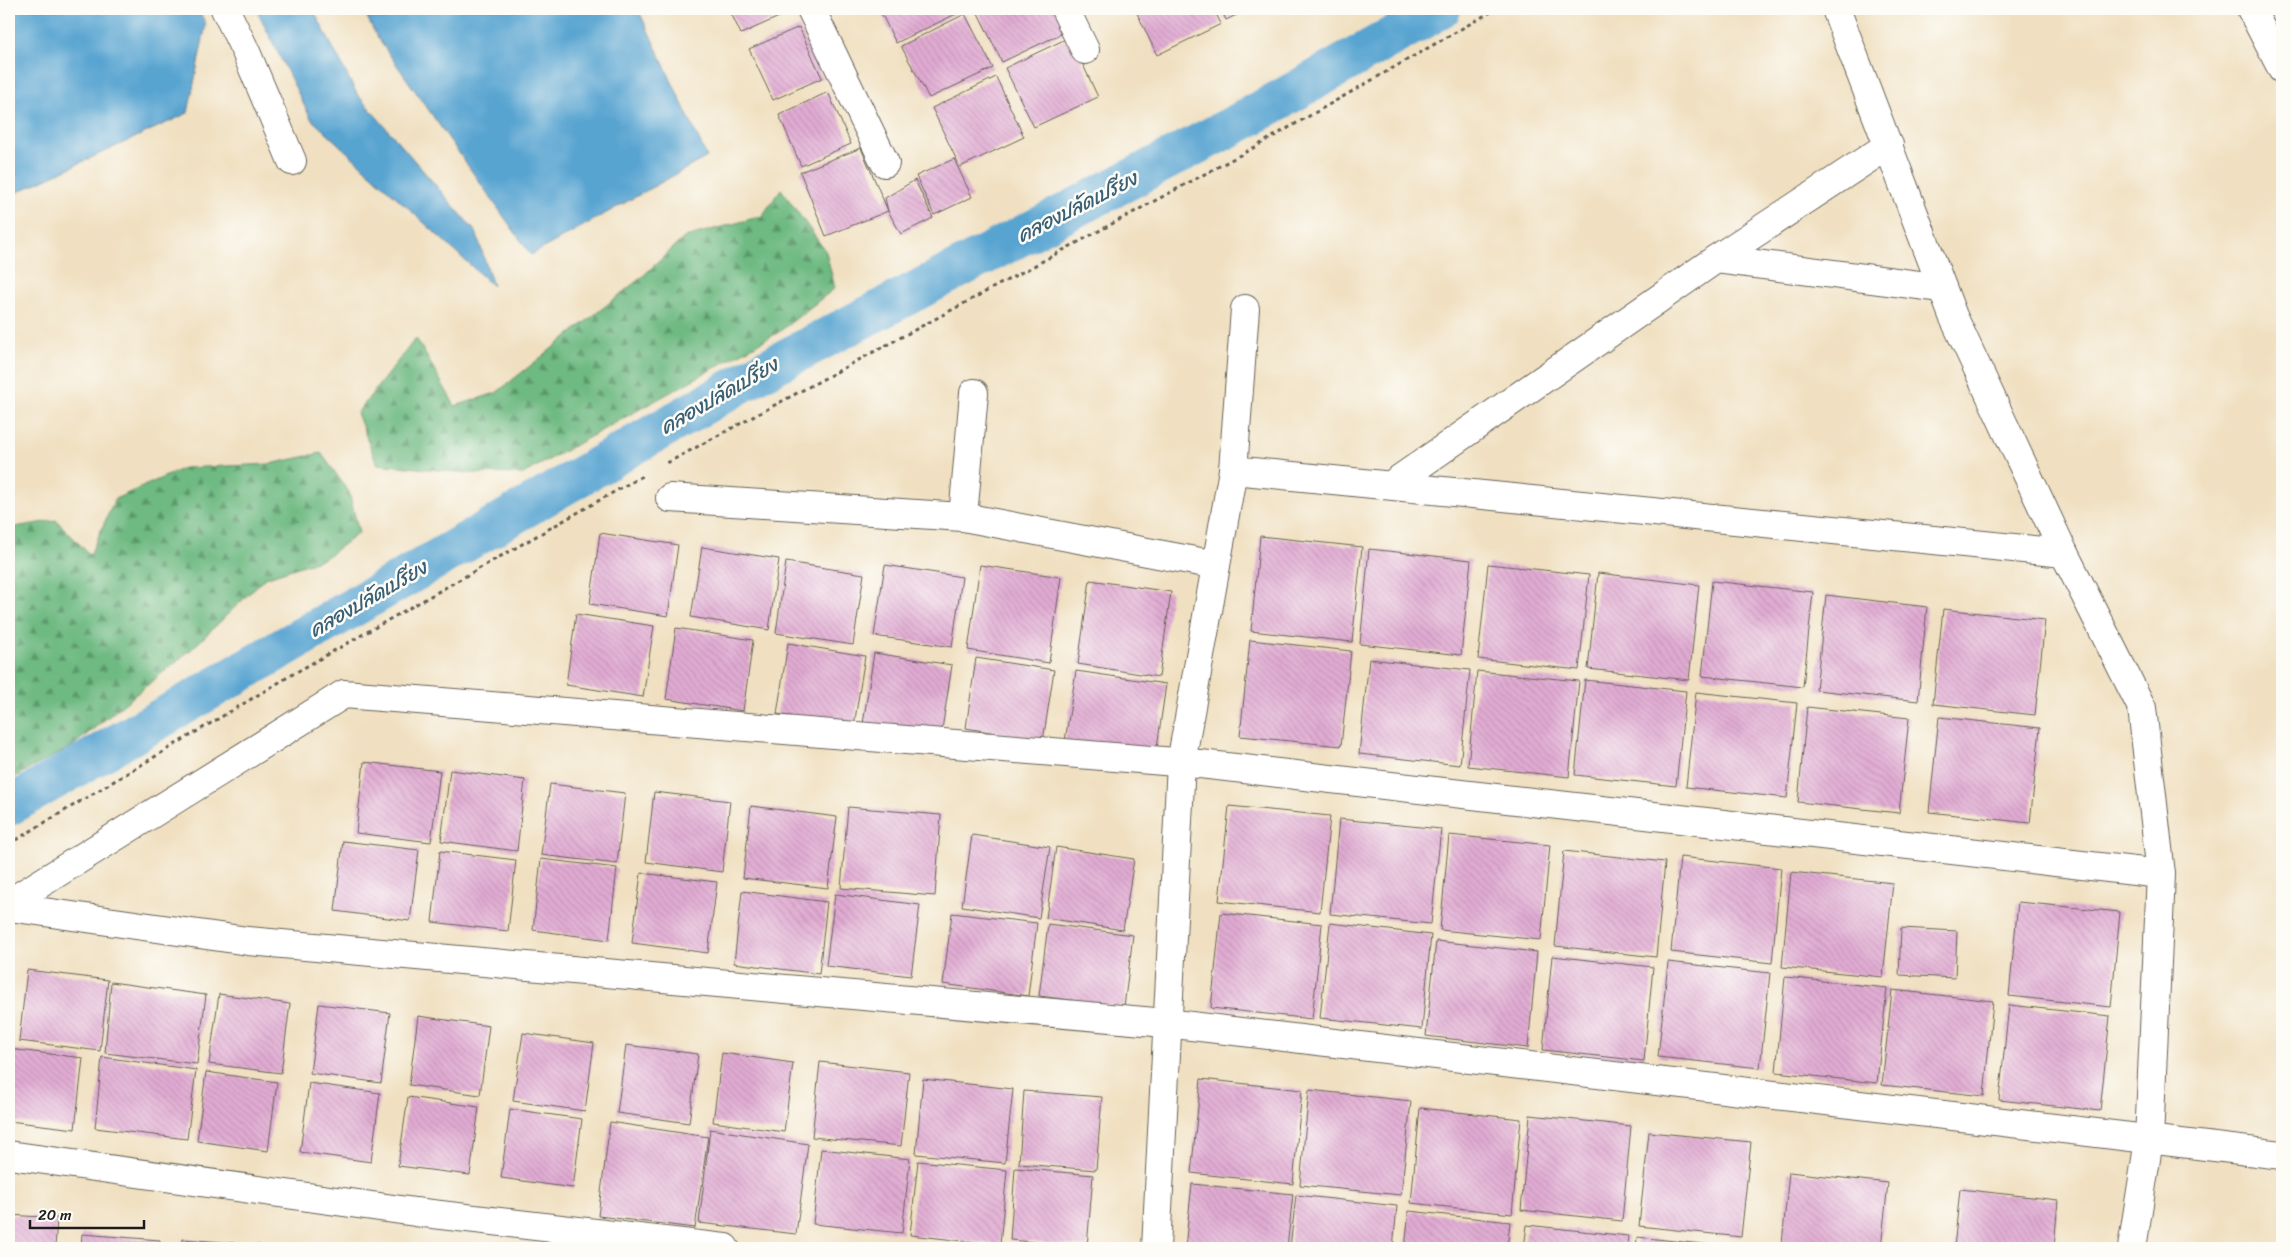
<svg xmlns="http://www.w3.org/2000/svg" width="2291" height="1257" viewBox="0 0 2291 1257" font-family="Sriracha,'Playpen Sans Thai',sans-serif">
<style>
.forest{fill:url(#forest-firs);stroke:#456b4f}
.water{fill:#59a4d1;stroke:#3a6076}
.lines{fill:none;stroke-linecap:round;stroke-linejoin:round}
.canal{stroke:#59a4d1;stroke-width:40}
.building{fill:url(#building-back-hatch)}
.street-casing{stroke:#666156;stroke-width:30}
.path{stroke:#666156;stroke-width:3;stroke-dasharray:4 4;stroke-linecap:butt}
.street{stroke:#fff;stroke-width:28}
.labels{text-anchor:middle;dominant-baseline:central;stroke-width:5;stroke-linejoin:round;paint-order:stroke}
.water-label{font-size:20px;font-style:italic;fill:#3a6076;stroke:#fdfcf7}
</style>
<defs>
<pattern id="forest-firs" width="22" height="20" patternUnits="userSpaceOnUse" patternTransform="scale(1.25)"><rect width="22" height="20" fill="#6eba82"/><path d="M5 1l3.5 6h-7zM16 11l3.5 6h-7z" fill="#5a966a"/></pattern>
<pattern id="building-back-hatch" width="6" height="6" patternUnits="userSpaceOnUse" patternTransform="scale(1.25)"><rect width="6" height="6" fill="#e1abd3"/><path d="M-1 5l2 2M0 0l6 6M5-1l2 2" fill="none" stroke="#c093b5"/></pattern>
</defs>
<rect width="100%" height="100%" fill="#fdfcf7"/>
<filter id="ink" filterUnits="userSpaceOnUse"><feTurbulence type="fractalNoise" baseFrequency=".02" numOctaves="2"/><feDisplacementMap in="SourceGraphic" scale="10" xChannelSelector="R" yChannelSelector="G"/><feConvolveMatrix kernelMatrix="1 2 1 2 8 2 1 2 1" color-interpolation-filters="sRGB"/></filter>
<filter id="wash" filterUnits="userSpaceOnUse"><feTurbulence type="fractalNoise" baseFrequency=".0096" numOctaves="4" result="noise"/><feDisplacementMap in="SourceGraphic" scale="20" xChannelSelector="R" yChannelSelector="G"/><feGaussianBlur stdDeviation="1.12" result="paint"/><feColorMatrix in="noise" values="0 0 0 0 0 0 0 0 0 0 0 0 0 0 0 0 0 1.4 0 .05"/><feComposite in="paint" operator="in"/></filter>
<g filter="url(#wash)">
<rect width="100%" height="100%" fill="#f0e0c1"/>
<!-- forest -->
<g class="forest">
<polygon points="781,189 826,252 835,288 779,332 523,474 468,473 377,464 357,413 416,338 455,406 496,393 642,277 685,237 762,216"/>
<polygon points="321,453 349,492 359,533 325,558 265,578 193,648 71,747 9,780 9,528 56,520 90,555 115,499 184,468 270,464"/>
</g>
<!-- water -->
<g class="water">
<polygon points="9,9 198,9 206,24 188,113 9,196"/>
<polygon points="256,9 313,9 357,94 476,232 493,286 311,119"/>
<polygon points="363,9 638,9 707,157 531,255 377,37"/>
</g>
<g class="lines">
<!-- canal -->
<polyline class="canal" points="9,806 766,369 1242,121 1441,9"/>
</g>
<g id="blocks">
<!-- building -->
<g class="building">
<polygon points="729,9 789,9 790,12 741,34"/>
<polygon points="879,9 958,9 960,12 896,43"/>
<polygon points="976,9 1056,9 1067,31 1002,62"/>
<polygon points="1135,9 1214,9 1221,24 1157,55"/>
<polygon points="1221,9 1249,9 1226,20"/>
<polygon points="965,14 993,68 929,98 901,46"/>
<polygon points="799,27 822,78 773,100 749,49"/>
<polygon points="1070,37 1098,97 1034,127 1005,68"/>
<polygon points="996,77 1024,137 960,167 932,108"/>
<polygon points="828,92 851,144 801,166 779,115"/>
<polygon points="861,148 888,211 826,236 800,172"/>
<polygon points="954,159 972,197 934,215 916,176"/>
<polygon points="915,180 933,218 901,234 888,211 885,198"/>
<polygon points="600,533 678,545 668,616 590,604"/>
<polygon points="1260,536 1362,547 1352,642 1251,631"/>
<polygon points="702,547 779,559 769,630 691,617"/>
<polygon points="1369,549 1471,560 1461,655 1360,644"/>
<polygon points="786,562 864,574 853,645 776,633"/>
<polygon points="1488,564 1589,575 1579,670 1478,659"/>
<polygon points="885,565 962,577 952,647 874,636"/>
<polygon points="980,565 1061,577 1049,663 968,650"/>
<polygon points="1598,573 1699,585 1689,680 1588,669"/>
<polygon points="1090,580 1171,592 1159,677 1078,664"/>
<polygon points="1712,581 1813,592 1803,687 1702,676"/>
<polygon points="1826,595 1927,607 1918,701 1816,690"/>
<polygon points="1943,609 2045,620 2035,715 1933,704"/>
<polygon points="576,614 654,626 643,697 566,685"/>
<polygon points="676,628 753,640 743,711 666,699"/>
<polygon points="1250,640 1351,651 1341,746 1240,736"/>
<polygon points="788,643 865,656 854,726 777,714"/>
<polygon points="874,653 952,665 941,736 863,724"/>
<polygon points="976,658 1054,670 1043,741 966,728"/>
<polygon points="1369,659 1470,670 1460,765 1359,754"/>
<polygon points="1076,671 1166,684 1156,755 1065,741"/>
<polygon points="1477,671 1579,681 1569,777 1468,766"/>
<polygon points="1585,680 1686,691 1676,786 1575,775"/>
<polygon points="1696,692 1797,703 1787,798 1686,787"/>
<polygon points="1807,707 1909,718 1899,813 1798,802"/>
<polygon points="1939,717 2040,728 2030,823 1929,812"/>
<polygon points="364,762 440,771 431,842 356,833"/>
<polygon points="450,770 525,780 517,851 441,841"/>
<polygon points="550,784 625,793 617,864 541,855"/>
<polygon points="654,792 730,801 722,872 646,862"/>
<polygon points="751,806 837,817 828,888 743,878"/>
<polygon points="1229,806 1330,816 1320,912 1219,901"/>
<polygon points="848,807 941,815 935,896 841,888"/>
<polygon points="1339,819 1441,829 1431,924 1330,914"/>
<polygon points="972,835 1050,847 1039,918 962,906"/>
<polygon points="1449,835 1550,845 1541,940 1440,930"/>
<polygon points="343,841 419,850 410,921 335,911"/>
<polygon points="1056,847 1134,859 1123,930 1046,918"/>
<polygon points="440,851 516,860 508,931 432,922"/>
<polygon points="1564,851 1665,862 1656,957 1555,946"/>
<polygon points="1680,857 1781,868 1772,963 1671,952"/>
<polygon points="541,859 617,868 609,940 533,930"/>
<polygon points="1791,872 1893,883 1883,977 1782,967"/>
<polygon points="641,873 717,882 708,953 632,943"/>
<polygon points="742,891 827,902 819,974 734,963"/>
<polygon points="835,894 920,905 911,976 826,966"/>
<polygon points="2018,902 2120,912 2111,1007 2009,996"/>
<polygon points="952,913 1037,923 1028,996 943,984"/>
<polygon points="1221,913 1322,924 1312,1019 1211,1008"/>
<polygon points="1330,923 1431,935 1422,1029 1320,1018"/>
<polygon points="1048,924 1133,935 1124,1007 1039,996"/>
<polygon points="1901,928 1957,931 1955,978 1899,975"/>
<polygon points="1436,941 1537,952 1528,1048 1426,1036"/>
<polygon points="1552,956 1653,967 1644,1061 1543,1050"/>
<polygon points="1668,962 1770,973 1760,1068 1658,1057"/>
<polygon points="27,970 108,980 100,1051 19,1041"/>
<polygon points="1785,977 1887,988 1877,1083 1776,1072"/>
<polygon points="111,982 206,995 197,1064 105,1053"/>
<polygon points="1892,990 1993,1001 1984,1096 1882,1085"/>
<polygon points="219,994 290,1004 281,1073 209,1064"/>
<polygon points="319,1004 390,1013 381,1083 310,1073"/>
<polygon points="2009,1005 2110,1016 2100,1111 1999,1100"/>
<polygon points="418,1016 489,1026 480,1095 409,1085"/>
<polygon points="523,1033 594,1043 585,1111 513,1101"/>
<polygon points="626,1045 698,1054 689,1123 617,1113"/>
<polygon points="9,1049 83,1058 75,1129 9,1121"/>
<polygon points="722,1053 793,1063 784,1132 713,1122"/>
<polygon points="102,1057 196,1070 187,1139 95,1128"/>
<polygon points="820,1062 909,1072 901,1146 812,1137"/>
<polygon points="206,1072 277,1082 268,1151 197,1141"/>
<polygon points="923,1079 1013,1089 1005,1163 916,1154"/>
<polygon points="1201,1079 1302,1090 1293,1184 1191,1173"/>
<polygon points="309,1083 380,1093 371,1162 300,1152"/>
<polygon points="1309,1090 1411,1101 1401,1195 1300,1185"/>
<polygon points="1024,1091 1102,1097 1096,1170 1019,1164"/>
<polygon points="408,1097 479,1107 470,1175 398,1166"/>
<polygon points="1420,1108 1521,1119 1512,1214 1411,1203"/>
<polygon points="510,1109 582,1119 573,1188 501,1178"/>
<polygon points="1530,1115 1631,1126 1622,1221 1521,1210"/>
<polygon points="610,1122 708,1137 695,1228 598,1216"/>
<polygon points="710,1129 808,1144 796,1234 699,1223"/>
<polygon points="1649,1132 1751,1142 1741,1237 1639,1226"/>
<polygon points="821,1149 910,1159 902,1233 813,1224"/>
<polygon points="918,1161 1007,1170 1000,1245 910,1235"/>
<polygon points="1015,1168 1093,1175 1087,1247 1010,1240"/>
<polygon points="1789,1172 1888,1183 1881,1248 1818,1248 1782,1244"/>
<polygon points="1192,1184 1293,1194 1287,1248 1185,1248"/>
<polygon points="1960,1189 2058,1200 2054,1248 1954,1248"/>
<polygon points="1296,1195 1397,1206 1393,1248 1290,1248"/>
<polygon points="1409,1211 1510,1222 1507,1248 1405,1248"/>
<polygon points="9,1215 57,1218 55,1248 9,1248"/>
<polygon points="1527,1225 1628,1236 1627,1248 1524,1248"/>
<polygon points="82,1234 160,1240 159,1248 81,1248"/>
<polygon points="1637,1237 1731,1247 1730,1248 1636,1248"/>
<polygon points="183,1239 260,1245 260,1248 182,1248"/>
</g>
</g>
</g>
<g filter="url(#ink)">
<use href="#blocks" fill-opacity="0" stroke="#666156" stroke-width="1"/>
<g class="lines">
<defs>
<g id="street">
<polyline points="225,9 246,52 292,161"/>
<polyline points="811,9 885,163"/>
<polyline points="1065,9 1085,50"/>
<polyline points="2251,9 2282,69"/>
<polyline points="1716,259 1889,145"/>
<polyline points="1245,309 1233,470 2064,553"/>
<polyline points="1391,485 1716,259 1942,288"/>
<polyline points="670,498 963,517 1216,565"/>
<polyline points="963,517 974,393"/>
<polyline points="9,903 344,694 1200,764 2161,874 2142,708 2064,553 1953,316 1836,9"/>
<polyline points="9,907 248,941 1166,1023 2282,1155"/>
<polyline points="9,1155 415,1212 725,1248"/>
<polyline points="1156,1248 1181,763 1233,470"/>
<polyline points="2132,1248 2149,1140 2161,874"/>
</g>
</defs>
<!-- street casing -->
<use href="#street" class="street-casing"/>
<!-- path -->
<g class="path">
<polyline points="667,463 1255,147 1496,9"/>
<polyline points="9,844 293,674 644,475"/>
</g>
<!-- street -->
<use href="#street" class="street"/>
</g>
</g>
<g class="labels">
<!-- water labels -->
<g class="water-label">
<text transform="translate(1077 207) rotate(-27)">คลองปลัดเปรียง</text>
<text transform="translate(719 396) rotate(-30)">คลองปลัดเปรียง</text>
<text transform="translate(368 599) rotate(-30)">คลองปลัดเปรียง</text>
</g>
</g>
<!-- margin -->
<rect width="2291" height="1257" fill="none" stroke="#fdfcf7" stroke-width="30"/>
<!-- scale -->
<path d="M30 1220v8h114v-8" fill="none" stroke="#1c1c1c" stroke-width="2.5"/>
<text x="38" y="1220" font-size="15" fill="#1c1c1c" stroke="#fdfcf7" stroke-width="4" paint-order="stroke">20 m</text>
</svg>
